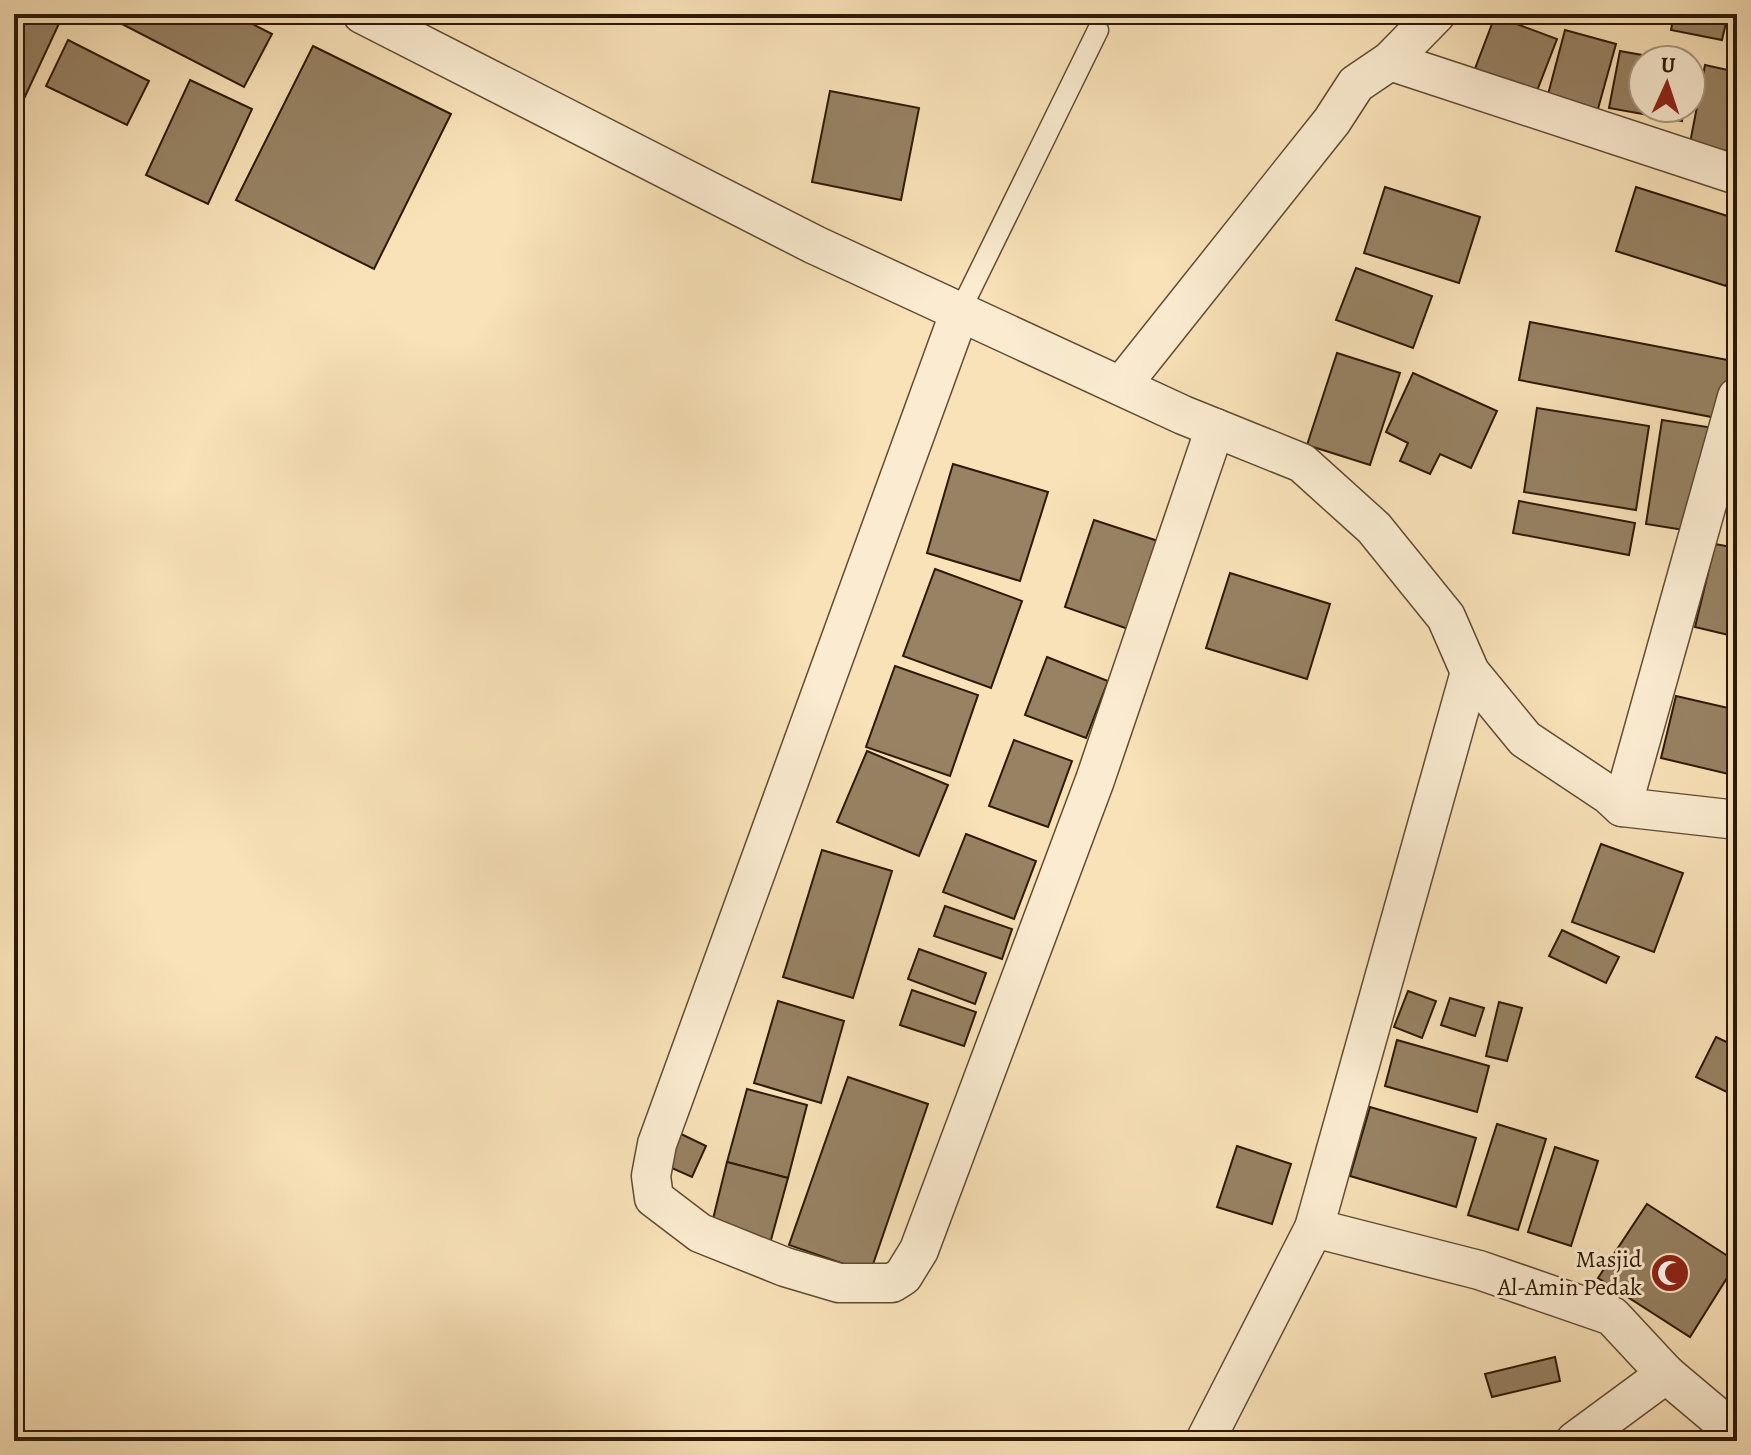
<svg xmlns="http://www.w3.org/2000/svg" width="1751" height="1455" viewBox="0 0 1751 1455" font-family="Alegreya,serif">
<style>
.building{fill:#978263;stroke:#2d1907;stroke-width:2}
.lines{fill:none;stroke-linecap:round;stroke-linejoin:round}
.service-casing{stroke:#604b33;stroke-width:23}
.minor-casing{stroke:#604b33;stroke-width:41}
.service{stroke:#fbecd1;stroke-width:20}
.minor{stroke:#fbecd1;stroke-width:38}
.labels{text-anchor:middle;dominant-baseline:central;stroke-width:6;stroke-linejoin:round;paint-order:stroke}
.poi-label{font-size:24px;fill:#2d1907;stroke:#fbecd1;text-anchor:end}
</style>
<rect width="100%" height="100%" fill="#f9e2b8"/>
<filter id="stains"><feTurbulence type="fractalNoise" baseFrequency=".0025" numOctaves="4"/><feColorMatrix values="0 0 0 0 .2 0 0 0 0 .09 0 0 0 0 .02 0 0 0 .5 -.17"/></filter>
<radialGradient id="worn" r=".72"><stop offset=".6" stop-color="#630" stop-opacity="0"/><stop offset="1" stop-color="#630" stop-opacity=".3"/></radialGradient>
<!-- building -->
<g class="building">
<polygon points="14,14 63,15 22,103 14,100"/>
<polygon points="125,14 233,14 272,34 244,87 120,23"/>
<polygon points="1606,14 1661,14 1660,23"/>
<polygon points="1674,14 1728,14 1722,40 1671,30"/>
<polygon points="1495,16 1557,39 1535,96 1473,74"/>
<polygon points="1565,30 1616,44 1596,116 1546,102"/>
<polygon points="68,40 149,81 127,125 46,86"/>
<polygon points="313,46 451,114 374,269 236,200"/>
<polygon points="1620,51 1670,60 1643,60 1643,108 1684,108 1682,121 1609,108"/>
<polygon points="1705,65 1737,72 1737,101 1727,151 1690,143"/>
<polygon points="190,80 252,109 208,204 146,175"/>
<polygon points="830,91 919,108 901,200 812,182"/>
<polygon points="1385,187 1480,217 1459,283 1364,253"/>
<polygon points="1636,187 1737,219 1737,252 1726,286 1616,251"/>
<polygon points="1356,268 1432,296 1413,348 1336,320"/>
<polygon points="1530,322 1733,361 1722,419 1519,380"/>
<polygon points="1337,353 1400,373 1370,465 1307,445"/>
<polygon points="1413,373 1497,411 1471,468 1440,454 1430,474 1400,461 1408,443 1386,432"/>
<polygon points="1537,408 1649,426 1636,510 1524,492"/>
<polygon points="1662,420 1714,428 1697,532 1646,524"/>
<polygon points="953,464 1048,492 1020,581 927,553"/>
<polygon points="1519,501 1635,523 1629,555 1513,533"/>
<polygon points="1094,520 1161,542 1131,630 1065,607"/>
<polygon points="1715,544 1737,548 1737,637 1695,627"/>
<polygon points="935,569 1022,601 991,688 903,656"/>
<polygon points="1230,573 1330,604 1307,679 1206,648"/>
<polygon points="1047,657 1108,681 1086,738 1025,715"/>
<polygon points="895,666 978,695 950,776 866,747"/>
<polygon points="1676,696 1737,710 1737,776 1661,758"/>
<polygon points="1014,740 1072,761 1048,827 989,806"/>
<polygon points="867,751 948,785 919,856 837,822"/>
<polygon points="966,834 1036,861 1014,919 943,892"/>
<polygon points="1601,844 1683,873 1654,952 1572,922"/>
<polygon points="822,850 892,871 853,998 783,977"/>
<polygon points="945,906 1012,929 1002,959 934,936"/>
<polygon points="1562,930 1619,957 1606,983 1549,956"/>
<polygon points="919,949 986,973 975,1004 908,979"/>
<polygon points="912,990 976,1012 964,1046 900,1025"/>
<polygon points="1408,991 1436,1001 1422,1038 1394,1027"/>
<polygon points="1450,998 1484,1008 1475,1036 1441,1025"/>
<polygon points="778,1001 844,1021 821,1103 754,1083"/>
<polygon points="1499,1002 1522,1008 1507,1061 1486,1056"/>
<polygon points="1716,1037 1737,1047 1737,1097 1696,1077"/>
<polygon points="1397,1040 1489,1066 1477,1112 1385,1086"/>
<polygon points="848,1077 928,1104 870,1273 789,1245"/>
<polygon points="747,1089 807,1105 788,1178 727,1162"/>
<polygon points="1370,1107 1476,1138 1456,1207 1350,1176"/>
<polygon points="1497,1124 1546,1139 1518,1230 1468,1215"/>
<polygon points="679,1133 706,1146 692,1177 665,1165"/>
<polygon points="1237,1146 1291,1164 1272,1224 1217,1207"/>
<polygon points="1555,1147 1598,1161 1571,1246 1528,1232"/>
<polygon points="727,1162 788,1178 769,1247 710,1231"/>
<polygon points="1647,1204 1737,1262 1690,1337 1598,1278"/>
<polygon points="1555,1357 1560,1381 1492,1397 1485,1374"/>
</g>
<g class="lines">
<defs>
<polyline id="service" points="960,311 1098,30"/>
<g id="minor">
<polyline points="362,14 815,245 1183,415 1302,463 1374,528 1446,617 1470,672 1525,739 1609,795 1622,807 1737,820"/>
<polyline points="1390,61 1737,175"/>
<polyline points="960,311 657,1144 651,1176 654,1198 700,1233 785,1267 839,1283 892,1283 903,1276 919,1250 1095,780 1215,428"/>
<polyline points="1121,386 1332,121 1356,84 1390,61 1436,14"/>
<polyline points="1622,807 1737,397"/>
<polyline points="1314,1228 1479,1270 1612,1316 1666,1374"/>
<polyline points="1205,1441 1314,1228 1470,672"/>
<polyline points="1575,1441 1666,1374 1717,1417 1737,1425"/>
</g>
</defs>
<!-- service casing -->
<use href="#service" class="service-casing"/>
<!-- minor casing -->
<use href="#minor" class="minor-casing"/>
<!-- service -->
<use href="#service" class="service"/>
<!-- minor -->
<use href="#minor" class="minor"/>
</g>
<!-- icons -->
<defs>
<symbol id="mosque-disc" viewBox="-11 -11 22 22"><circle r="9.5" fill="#8f2418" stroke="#fbecd1"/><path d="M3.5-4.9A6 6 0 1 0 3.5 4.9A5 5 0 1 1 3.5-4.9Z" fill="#fff"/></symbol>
</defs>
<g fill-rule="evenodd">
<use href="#mosque-disc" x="1648" y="1251" width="44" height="44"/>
</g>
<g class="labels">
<!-- poi labels -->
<g class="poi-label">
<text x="1642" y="1259">Masjid<tspan x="1642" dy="28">Al-Amin Pedak</tspan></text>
</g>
</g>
<!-- margin -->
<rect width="1751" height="1455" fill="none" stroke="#f9e2b8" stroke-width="48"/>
<rect x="16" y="16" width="1719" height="1423" fill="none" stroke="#2d1907" stroke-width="4"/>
<rect x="24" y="24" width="1703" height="1407" fill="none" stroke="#2d1907" stroke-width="2"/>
<!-- north arrow -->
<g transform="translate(1667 84) rotate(3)"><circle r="38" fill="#fbecd1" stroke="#a99880" stroke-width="2"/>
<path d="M0-6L14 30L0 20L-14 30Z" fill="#8f2418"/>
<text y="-12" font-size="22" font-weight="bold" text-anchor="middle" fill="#2d1907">U</text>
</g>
<rect width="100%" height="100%" filter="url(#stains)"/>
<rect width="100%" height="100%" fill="url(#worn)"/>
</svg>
